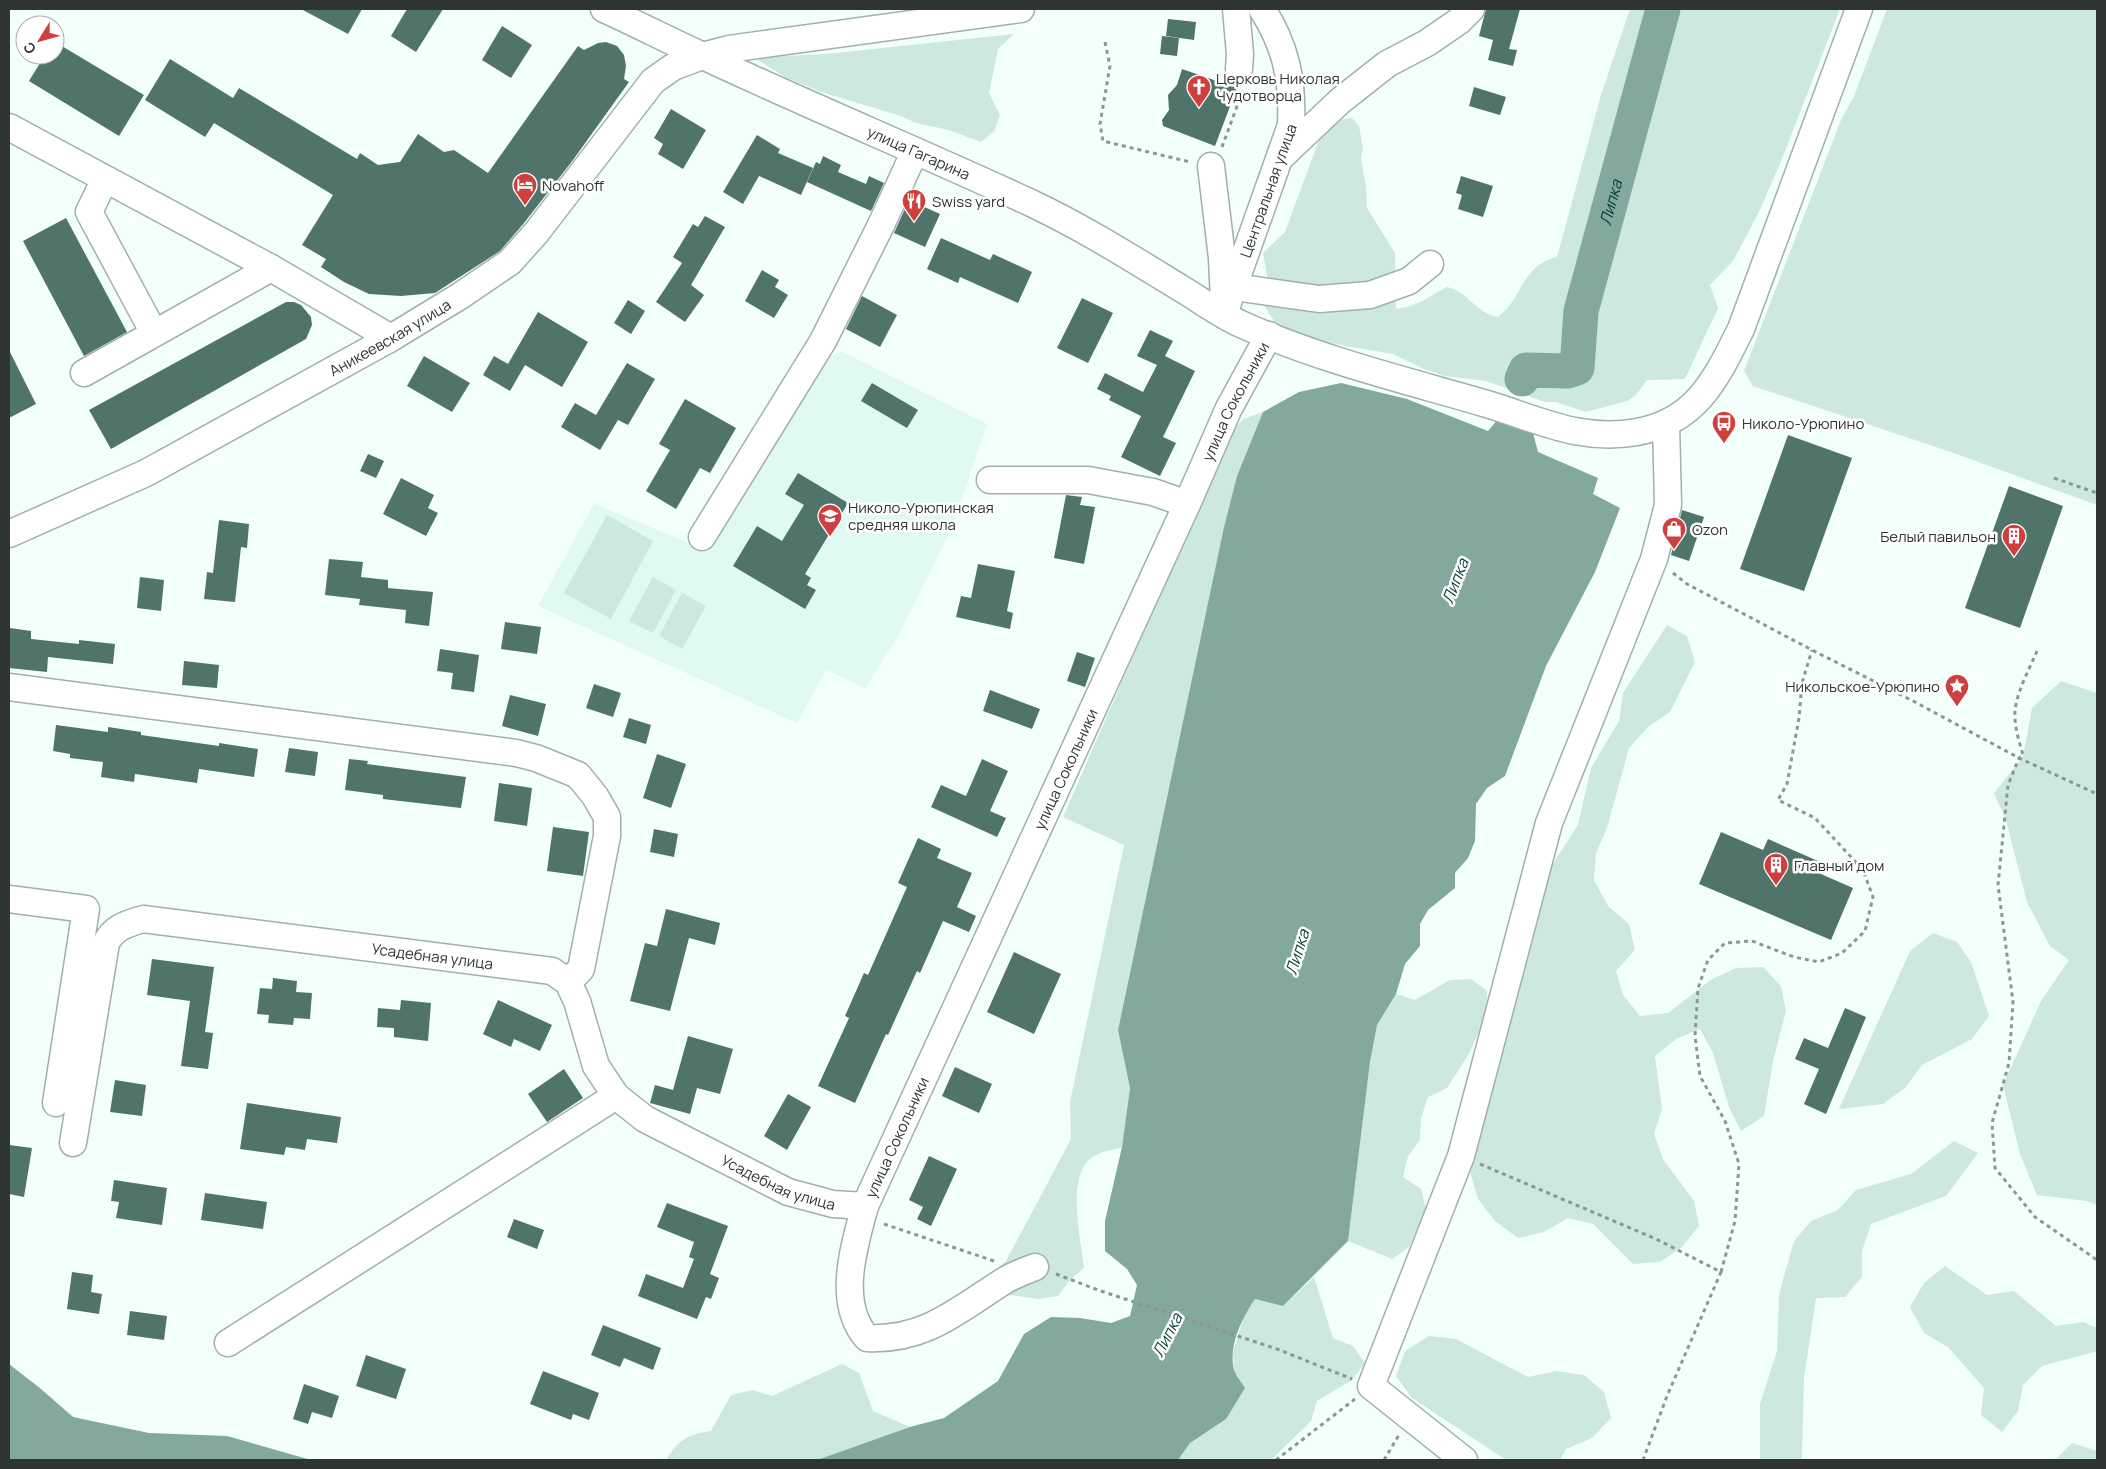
<svg xmlns="http://www.w3.org/2000/svg" width="2106" height="1469" viewBox="0 0 2106 1469" font-family="Manrope,sans-serif">
<style>
.built{fill:#e0f9f2}
.green{fill:#cce8e0}
.water{fill:#83a89d}
.lines{fill:none;stroke-linecap:round;stroke-linejoin:round}
.river{stroke:#83a89d;stroke-width:35}
.building{fill:#50746a}
.minor-casing{stroke:#a1b0ab;stroke-width:29}
.path{stroke:#8d9694;stroke-width:3;stroke-dasharray:4 4;stroke-linecap:butt}
.minor{stroke:#fff;stroke-width:26}
.labels{text-anchor:middle;dominant-baseline:central;stroke-width:5;stroke-linejoin:round;paint-order:stroke}
.poi-label{font-size:15px;fill:#2f3534;stroke:#fff;text-anchor:start}
.street-label{font-size:15px;fill:#2f3534;stroke:#fff}
.water-label{font-size:16px;font-style:italic;fill:#033d32;stroke:#fff}
</style>
<rect width="100%" height="100%" fill="#f2fffb"/>
<!-- built -->
<polygon class="built" points="841,351 987,424 952,528 897,638 865,688 826,670 797,723 538,606 594,504 704,549 819,364"/>
<!-- green -->
<g class="green">
<path d="M1630 9H1840L1782 159 1759 212 1733 261 1710 285 1718 308 1685 379 1647 380 1635 396 1627 401 1586 412 1556 402H1545L1486 381 1445 376 1424 369 1393 354 1340 345 1296 334 1276 324 1265 307 1269 286 1263 253 1285 232 1322 132C1331 122 1338 119 1352 118L1359 126 1363 148 1361 158 1366 187 1367 208 1395 253 1396 309C1417 307 1429 296 1447 287 1468 291 1476 314 1498 317 1523 299 1521 265 1557 257L1601 95Z"/>
<polygon points="1887,9 2097,9 2097,505 1951,452 1753,386 1744,371 1841,120 1854,96"/>
<polygon points="1014,34 998,49 989,93 1000,115 994,131 981,142 949,130 916,123 901,116 821,92 785,77 758,60 765,57 826,54"/>
<path d="M1263 412 1237 476 1224 527 1118 1030 1130 1088 1122 1147C1113 1150 1103 1151 1096 1155 1064 1170 1081 1239 1084 1268L1069 1281 1058 1296 1038 1299 996 1293 990 1275 1006 1261 1071 1139 1070 1102 1124 845 1063 817 1229 436 1243 419Z"/>
<polygon points="607,515 653,541 611,619 564,593"/>
<polygon points="653,577 676,590 653,633 629,621"/>
<polygon points="682,593 706,606 682,649 659,636"/>
<polygon points="1667,625 1687,636 1695,662 1670,712 1648,727 1629,748 1607,828 1596,853 1594,880 1608,906 1629,924 1635,950 1616,971 1623,995 1640,1016 1668,1013 1712,979 1736,968 1763,967 1781,986 1786,1011 1773,1061 1764,1116 1741,1131 1729,1107 1713,1053 1700,1029 1676,1039 1655,1056 1662,1109 1654,1134 1663,1159 1694,1201 1699,1226 1682,1247 1660,1262 1633,1264 1593,1224 1568,1218 1544,1232 1518,1238 1495,1221 1478,1199 1470,1172 1548,871 1578,825 1591,768 1619,721 1623,693"/>
<polygon points="2061,681 2097,693 2097,1205 2087,1201 2037,1195 2020,1154 2003,1085 2041,1001 2069,960 2050,946 2027,902 2006,820 1994,793 2023,757 2032,708"/>
<polygon points="1933,933 1957,942 1971,962 1989,1016 1972,1039 1922,1065 1906,1087 1883,1104 1839,1109 1910,951"/>
<polygon points="1471,979 1487,991 1487,1013 1470,1052 1447,1088 1428,1097 1421,1118 1420,1140 1408,1156 1403,1177 1421,1189 1426,1209 1409,1247 1392,1259 1348,1241 1370,1062 1377,1025 1396,994 1415,1000 1450,980"/>
<polygon points="1954,1141 1978,1153 1946,1196 1871,1224 1862,1251 1862,1277 1845,1297 1816,1298 1804,1378 1802,1458 1801,1460 1760,1460 1760,1404 1777,1351 1779,1294 1794,1241 1811,1221 1838,1210 1856,1190 1911,1174"/>
<polygon points="1945,1266 1987,1295 2014,1291 2056,1326 2083,1322 2097,1328 2097,1351 2042,1366 2023,1385 2018,1411 2002,1432 1981,1415 1984,1388 1948,1347 1924,1333 1910,1307 1924,1283"/>
<polygon points="1314,1277 1333,1338 1353,1346 1365,1363 1352,1380 1317,1401 1311,1421 1271,1460 1178,1460 1190,1443 1226,1419 1234,1372 1233,1352 1244,1315 1255,1299 1283,1306"/>
<polygon points="1429,1336 1456,1339 1528,1377 1556,1371 1584,1375 1604,1392 1611,1418 1592,1438 1566,1449 1560,1460 1506,1460 1412,1398 1396,1376 1405,1351"/>
<path d="M842 1364 859 1373 873 1411 910 1427 817 1460H666C679 1439 687 1435 711 1431L731 1395 752 1390 772 1396Z"/>
<polygon points="2072,1443 2097,1451 2097,1460 2055,1460"/>
</g>
<!-- water -->
<g class="water">
<path d="M1341 383 1407 399 1488 431 1499 418 1532 429 1538 452 1598 478 1593 494 1620 508 1595 572 1546 666 1505 776 1487 788 1476 804 1475 841 1468 858 1455 873V888L1428 910 1420 924V946L1405 964 1396 994 1377 1025 1370 1062 1348 1241 1283 1306 1255 1299C1242 1318 1228 1346 1234 1370 1236 1376 1241 1382 1245 1388L1226 1419 1190 1443 1178 1460H817L910 1427 944 1418 998 1381 1024 1334 1051 1317 1080 1318 1111 1323 1130 1316 1137 1285 1127 1269 1105 1251V1221L1122 1147 1130 1088 1118 1030 1224 527 1237 476 1263 412 1299 392Z"/>
<polygon points="9,1364 41,1389 73,1417 149,1433 227,1436 311,1460 9,1460"/>
</g>
<g class="lines">
<!-- river -->
<path class="river" id="s1" d="M1522 379 1526 370 1568 371 1577 368 1581 311 1663 9"/>
</g>
<!-- building -->
<g class="building">
<polygon points="301,9 362,9 348,34"/>
<polygon points="407,9 443,9 416,52 391,36"/>
<polygon points="1486,9 1520,9 1509,49 1517,50 1513,66 1488,60 1493,40 1479,36"/>
<polygon points="1168,19 1196,22 1194,40 1166,36"/>
<polygon points="502,26 532,45 511,78 482,60"/>
<polygon points="1162,36 1179,38 1177,56 1160,54"/>
<polygon points="55,42 144,95 119,136 29,81 45,55 55,55"/>
<polygon points="606,42 617,46 624,55 626,66 624,79 629,82 573,160 524,223 500,251 435,293 401,296 369,294 344,282 321,267 326,259 302,245 333,195 214,123 205,137 145,100 170,59 233,98 239,88 357,159 360,153 378,165 400,162 418,134 444,152 454,150 488,173 578,46 584,50 598,43"/>
<polygon points="1182,69 1237,88 1215,146 1163,126 1162,120 1169,110 1168,95 1177,85"/>
<polygon points="1474,87 1506,97 1500,115 1469,106"/>
<polygon points="671,109 706,130 683,169 658,154 663,144 654,138"/>
<polygon points="757,135 780,149 778,153 813,168 801,195 759,176 743,204 723,192"/>
<polygon points="823,156 841,165 838,172 866,184 869,176 884,183 871,211 807,182 816,162 820,164"/>
<polygon points="1461,176 1493,186 1483,217 1458,209 1462,195 1456,193"/>
<polygon points="909,200 940,214 925,247 894,233"/>
<polygon points="705,216 725,227 691,285 704,295 685,322 656,302 682,263 673,257 693,224 698,227"/>
<polygon points="66,218 127,332 84,356 23,241"/>
<polygon points="941,238 990,260 993,254 1032,272 1018,303 960,277 958,283 927,269"/>
<polygon points="762,270 779,280 775,287 788,295 774,318 745,301"/>
<polygon points="862,296 897,315 880,347 846,329"/>
<polygon points="1082,298 1113,313 1088,363 1057,348"/>
<polygon points="628,300 645,311 631,334 614,323"/>
<polygon points="286,302 294,302 301,305 311,317 312,325 306,339 111,449 89,410"/>
<polygon points="538,312 588,342 562,387 525,365 510,391 483,375 494,356 508,364"/>
<polygon points="1150,330 1173,341 1165,356 1195,371 1163,437 1176,443 1160,476 1121,457 1141,416 1109,400 1111,396 1097,389 1105,373 1143,392 1157,365 1137,356"/>
<polygon points="9,350 36,404 9,418"/>
<polygon points="424,356 470,383 452,412 407,386"/>
<polygon points="627,363 655,379 628,425 618,420 600,450 561,427 575,403 596,415"/>
<polygon points="872,383 918,410 907,428 861,401"/>
<polygon points="685,399 736,428 710,473 700,468 676,509 646,491 670,450 659,444"/>
<polygon points="1788,435 1852,458 1804,591 1740,569"/>
<polygon points="368,454 384,461 376,478 360,471"/>
<polygon points="798,473 848,503 805,574 811,578 807,585 816,590 805,609 733,566 757,526 782,541 804,505 785,494"/>
<polygon points="401,478 434,495 428,508 438,513 426,536 383,514"/>
<polygon points="2009,486 2063,506 2020,628 1965,608"/>
<polygon points="1066,495 1082,497 1080,505 1095,507 1084,564 1054,558"/>
<polygon points="1682,510 1704,517 1689,561 1671,555"/>
<polygon points="219,520 249,524 247,548 241,547 235,602 204,599 207,572 213,573"/>
<polygon points="329,559 363,562 361,577 388,580 388,588 433,592 429,626 405,623 406,610 359,605 360,599 325,595"/>
<polygon points="978,564 1015,571 1007,611 1013,613 1010,629 956,617 961,596 971,598"/>
<polygon points="140,577 164,580 161,611 137,608"/>
<polygon points="505,622 541,627 537,654 501,649"/>
<polygon points="10,628 31,631 31,639 79,644 79,640 115,644 113,664 48,657 47,672 9,668"/>
<polygon points="440,649 479,655 474,692 451,689 453,673 437,671"/>
<polygon points="1077,652 1095,658 1085,687 1067,681"/>
<polygon points="184,661 219,665 217,688 182,685"/>
<polygon points="594,684 621,693 613,717 586,708"/>
<polygon points="990,690 1040,709 1032,729 983,711"/>
<polygon points="510,695 546,704 538,736 502,726"/>
<polygon points="629,718 651,725 646,744 623,737"/>
<polygon points="56,725 108,732 108,727 141,732 141,735 219,746 219,743 258,749 254,777 199,769 197,783 135,774 134,782 101,777 103,762 70,758 70,754 53,751"/>
<polygon points="289,748 318,752 315,776 285,772"/>
<polygon points="657,754 686,764 671,808 643,798"/>
<polygon points="349,759 368,761 367,764 466,777 461,808 383,799 383,795 345,790"/>
<polygon points="982,759 1008,771 990,811 1006,818 997,837 931,807 941,785 966,796"/>
<polygon points="499,783 532,788 527,826 494,821"/>
<polygon points="553,827 589,832 583,876 547,871"/>
<polygon points="654,829 678,834 674,857 650,852"/>
<polygon points="1721,832 1763,850 1768,839 1818,861 1814,871 1853,888 1831,940 1699,884"/>
<polygon points="918,838 941,849 937,858 972,873 957,907 976,916 969,932 943,921 920,973 917,971 888,1035 886,1034 855,1103 818,1086 849,1018 845,1016 864,973 868,975 907,887 898,883"/>
<polygon points="666,909 720,923 715,945 689,938 670,1011 630,1001 645,943 657,946"/>
<polygon points="1014,952 1061,974 1034,1034 987,1012"/>
<polygon points="152,959 214,967 205,1032 213,1033 208,1069 181,1066 190,1001 147,995"/>
<polygon points="273,978 297,981 296,992 312,993 310,1019 294,1018 293,1025 268,1023 269,1015 257,1014 260,988 272,989"/>
<polygon points="401,1000 431,1003 428,1041 394,1037 394,1028 377,1027 378,1008 400,1010"/>
<polygon points="498,1000 552,1025 540,1051 514,1039 511,1047 483,1034"/>
<polygon points="1845,1008 1866,1017 1826,1114 1804,1104 1819,1069 1795,1059 1804,1038 1828,1048"/>
<polygon points="688,1036 733,1049 720,1094 697,1088 690,1114 650,1103 655,1085 673,1090"/>
<polygon points="955,1067 992,1084 979,1113 942,1096"/>
<polygon points="564,1069 583,1098 547,1122 528,1094"/>
<polygon points="115,1080 146,1085 142,1116 110,1112"/>
<polygon points="788,1094 811,1107 787,1150 764,1136"/>
<polygon points="247,1103 341,1117 337,1143 307,1139 305,1150 286,1147 284,1155 240,1149"/>
<polygon points="9,1145 32,1148 24,1197 9,1194"/>
<polygon points="929,1156 957,1169 931,1226 917,1219 923,1207 909,1200"/>
<polygon points="114,1180 167,1188 162,1225 116,1218 119,1202 111,1201"/>
<polygon points="205,1193 267,1202 263,1229 201,1220"/>
<polygon points="667,1203 728,1226 710,1274 719,1278 711,1299 706,1297 697,1319 638,1296 646,1274 683,1288 694,1259 689,1257 694,1242 657,1227"/>
<polygon points="514,1219 544,1230 537,1249 507,1237"/>
<polygon points="72,1272 93,1275 91,1292 102,1294 99,1314 67,1309"/>
<polygon points="130,1311 167,1316 164,1340 127,1335"/>
<polygon points="603,1325 661,1348 653,1370 624,1358 620,1367 591,1355"/>
<polygon points="366,1355 406,1369 396,1399 356,1386"/>
<polygon points="543,1371 599,1393 589,1420 573,1414 571,1420 530,1404"/>
<polygon points="304,1384 339,1396 332,1418 312,1412 308,1424 293,1419"/>
</g>
<g class="lines">
<defs>
<g id="minor">
<path id="s2" d="M604 9C637 24 670 41 703 56 812 107 923 153 1031 203 1084 228 1133 259 1182 289 1202 301 1222 316 1243 325 1321 360 1405 380 1487 404 1540 420 1580 442 1637 432 1697 421 1716 379 1741 329L1859 9"/>
<polyline points="1236,9 1240,54 1239,69"/>
<polyline points="9,127 271,268 391,338"/>
<polyline points="1284,154 1340,101 1387,64 1427,43 1459,21 1471,9"/>
<polyline points="1211,166 1222,258 1224,301"/>
<polyline points="105,179 89,212 154,333"/>
<polyline points="1234,287 1319,299 1370,295 1409,281 1430,264"/>
<path id="s3" d="M1224 314 1291 125C1293 80 1286 46 1262 9"/>
<polyline points="84,373 271,268"/>
<polyline points="990,480 1088,480 1153,492 1187,504"/>
<path id="s4" d="M9 534 146 473 391 338 460 296 510 262 536 233 653 81 673 67 702 56 729 49 1021 9"/>
<polyline points="702,537 823,341 881,225 915,151"/>
<polyline points="9,687 516,753 536,758 578,775 595,796 607,817 607,836 581,969 568,982"/>
<polyline points="9,899 86,909 56,1103"/>
<path id="s5" d="M73 1143 106 943C114 927 127 924 143 919L552 971 568 982 577 1001 596 1066 616 1096 645 1119 788 1192 833 1204 865 1206"/>
<path id="s6" d="M1035 1267C1025 1271 1013 1275 1004 1281 958 1310 925 1341 867 1338 836 1303 854 1247 865 1206L1187 504 1229 408 1269 335"/>
<polyline points="228,1343 616,1096"/>
<polyline points="1464,1460 1371,1386 1461,1156 1549,823 1654,559 1668,505 1666,424"/>
</g>
</defs>
<!-- minor casing -->
<use href="#minor" class="minor-casing"/>
<!-- path -->
<g class="path">
<polyline points="1105,42 1110,66 1100,124 1103,141 1190,162"/>
<polyline points="1222,147 1243,90"/>
<polyline points="2054,478 2097,493"/>
<polyline points="1673,573 1687,584 1812,650 1913,701 2019,758 2097,794"/>
<path d="M2037 651C2029 670 2017 691 2015 711 2014 726 2019 741 2023 755L2019 758 2008 785 1998 885 2013 1002 2009 1063 1992 1123 1995 1168 2035 1217 2097 1260"/>
<polyline points="1480,1164 1656,1239 1721,1272 1667,1396 1643,1460"/>
<polyline points="884,1224 994,1261"/>
<polyline points="1721,1272 1735,1221 1739,1164 1725,1121 1700,1076 1695,1036 1698,988 1708,960 1725,943 1752,941 1794,957 1819,962 1842,953 1865,931 1873,897 1863,870 1815,818 1778,800 1787,784 1799,718 1802,683 1812,650"/>
<polyline points="1056,1274 1098,1290 1277,1349 1352,1379"/>
<polyline points="1276,1460 1355,1399"/>
<polyline points="1384,1460 1399,1435"/>
</g>
<!-- minor -->
<use href="#minor" class="minor"/>
</g>
<!-- icons -->
<defs>
<symbol id="church-pin" viewBox="-11 -11 22 30"><path d="M0 17L-7.5 6A9.5 9.5 0 1 1 7.5 6Z" fill="#ce3f3d" stroke="#fff"/><path d="M-1.2-6h2.4v3.5h3.3v2.4h-3.3V6h-2.4V-.1h-3.3v-2.4h3.3Z" fill="#fff"/></symbol>
<symbol id="hotel-pin" viewBox="-11 -11 22 30"><path d="M0 17L-7.5 6A9.5 9.5 0 1 1 7.5 6Z" fill="#ce3f3d" stroke="#fff"/><path d="M-6-4.5h1.5V1H6V5H4.5V3h-9V5H-6ZM-4 0a1.8 1.8 0 1 1 3.6 0ZM.5 0V-2.5h3Q6-2.5 6 0Z" fill="#fff"/></symbol>
<symbol id="restaurant-pin" viewBox="-11 -11 22 30"><path d="M0 17L-7.5 6A9.5 9.5 0 1 1 7.5 6Z" fill="#ce3f3d" stroke="#fff"/><path d="M-5-6h1v4h1v-4h1v4h1v-4h1v5L-1.5 .5V6h-2V.5L-5-1ZM5-6V6H3V1.5H1.5Q1.5-4 5-6Z" fill="#fff"/></symbol>
<symbol id="bus-pin" viewBox="-11 -11 22 30"><path d="M0 17L-7.5 6A9.5 9.5 0 1 1 7.5 6Z" fill="#ce3f3d" stroke="#fff"/><path d="M-5-6H5V4H4V6H2V4H-2V6H-4V4H-5ZM-3.5-4V0h7V-4ZM-3.5 1.2v1.5H-2V1.2ZM2 1.2v1.5H3.5V1.2Z" fill="#fff"/></symbol>
<symbol id="school-pin" viewBox="-11 -11 22 30"><path d="M0 17L-7.5 6A9.5 9.5 0 1 1 7.5 6Z" fill="#ce3f3d" stroke="#fff"/><path d="M0-5L7-2L0 1L-7-2ZM-4 1L0 2.5L4 1V4Q0 6-4 4Z" fill="#fff"/></symbol>
<symbol id="shop-pin" viewBox="-11 -11 22 30"><path d="M0 17L-7.5 6A9.5 9.5 0 1 1 7.5 6Z" fill="#ce3f3d" stroke="#fff"/><path d="M-5-2.5h2.3a2.7 3.5 0 0 1 5.4 0H5L5.5 6h-11ZM-1.5-2.5h3a1.5 2.3 0 0 0-3 0Z" fill="#fff"/></symbol>
<symbol id="building-pin" viewBox="-11 -11 22 30"><path d="M0 17L-7.5 6A9.5 9.5 0 1 1 7.5 6Z" fill="#ce3f3d" stroke="#fff"/><path d="M-4-6H4V6H1V3H-1V6H-4ZM-2.5-4.3h1.7v1.8h-1.7ZM.8-4.3h1.7v1.8H.8ZM-2.5-1h1.7V.8h-1.7ZM.8-1h1.7V.8H.8Z" fill="#fff"/></symbol>
<symbol id="sight-pin" viewBox="-11 -11 22 30"><path d="M0 17L-7.5 6A9.5 9.5 0 1 1 7.5 6Z" fill="#ce3f3d" stroke="#fff"/><path d="M0-6L1.8-2.2L6-1.7L2.9 1.2L3.7 5.4L0 3.3L-3.7 5.4L-2.9 1.2L-6-1.7L-1.8-2.2Z" fill="#fff"/></symbol>
</defs>
<g fill-rule="evenodd">
<use href="#church-pin" x="1185" y="73" width="28" height="38"/>
<use href="#hotel-pin" x="511" y="171" width="28" height="38"/>
<use href="#restaurant-pin" x="900" y="187" width="28" height="38"/>
<use href="#bus-pin" x="1710" y="409" width="28" height="38"/>
<use href="#school-pin" x="816" y="502" width="28" height="38"/>
<use href="#shop-pin" x="1660" y="515" width="28" height="38"/>
<use href="#building-pin" x="2000" y="522" width="28" height="38"/>
<use href="#sight-pin" x="1943" y="672" width="28" height="38"/>
<use href="#building-pin" x="1762" y="851" width="28" height="38"/>
</g>
<g class="labels">
<!-- poi labels -->
<g class="poi-label">
<text x="1216" y="78">Церковь Николая<tspan x="1216" dy="17">Чудотворца</tspan></text>
<text x="542" y="185">Novahoff</text>
<text x="932" y="201">Swiss yard</text>
<text x="1742" y="423">Николо-Урюпино</text>
<text x="848" y="507">Николо-Урюпинская<tspan x="848" dy="17">средняя школа</tspan></text>
<text x="1692" y="529">Ozon</text>
<text x="1996" y="536" text-anchor="end">Белый павильон</text>
<text x="1940" y="686" text-anchor="end">Никольское-Урюпино</text>
<text x="1794" y="865">Главный дом</text>
</g>
<!-- street labels -->
<g class="street-label">
<text stroke="none"><textPath href="#s2" startOffset="346">улица Гагарина</textPath></text>
<text stroke="none"><textPath href="#s3" startOffset="131">Центральная улица</textPath></text>
<text stroke="none"><textPath href="#s4" startOffset="429">Аникеевская улица</textPath></text>
<text stroke="none"><textPath href="#s6" startOffset="1209">улица Сокольники</textPath></text>
<text stroke="none"><textPath href="#s6" startOffset="804">улица Сокольники</textPath></text>
<text stroke="none"><textPath href="#s5" startOffset="540">Усадебная улица</textPath></text>
<text stroke="none"><textPath href="#s6" startOffset="399">улица Сокольники</textPath></text>
<text stroke="none"><textPath href="#s5" startOffset="990">Усадебная улица</textPath></text>
</g>
<!-- water labels -->
<g class="water-label">
<text stroke="none"><textPath href="#s1" startOffset="231">Липка</textPath></text>
<text transform="translate(1455 581) rotate(-69)">Липка</text>
<text transform="translate(1297 952) rotate(-73)">Липка</text>
<text transform="translate(1167 1335) rotate(-63)">Липка</text>
</g>
</g>
<!-- border -->
<rect width="2106" height="1469" fill="none" stroke="#2f3534" stroke-width="20"/>
<!-- north arrow -->
<g transform="translate(40 40) rotate(233)"><circle r="24" fill="#ffffff" stroke="#acaeae"/>
<path d="M0-4L9 19L0 12L-9 19Z" fill="#ce3f3d"/>
<text y="-8" font-size="14" font-weight="bold" text-anchor="middle" fill="#2f3534">С</text>
</g>
</svg>
